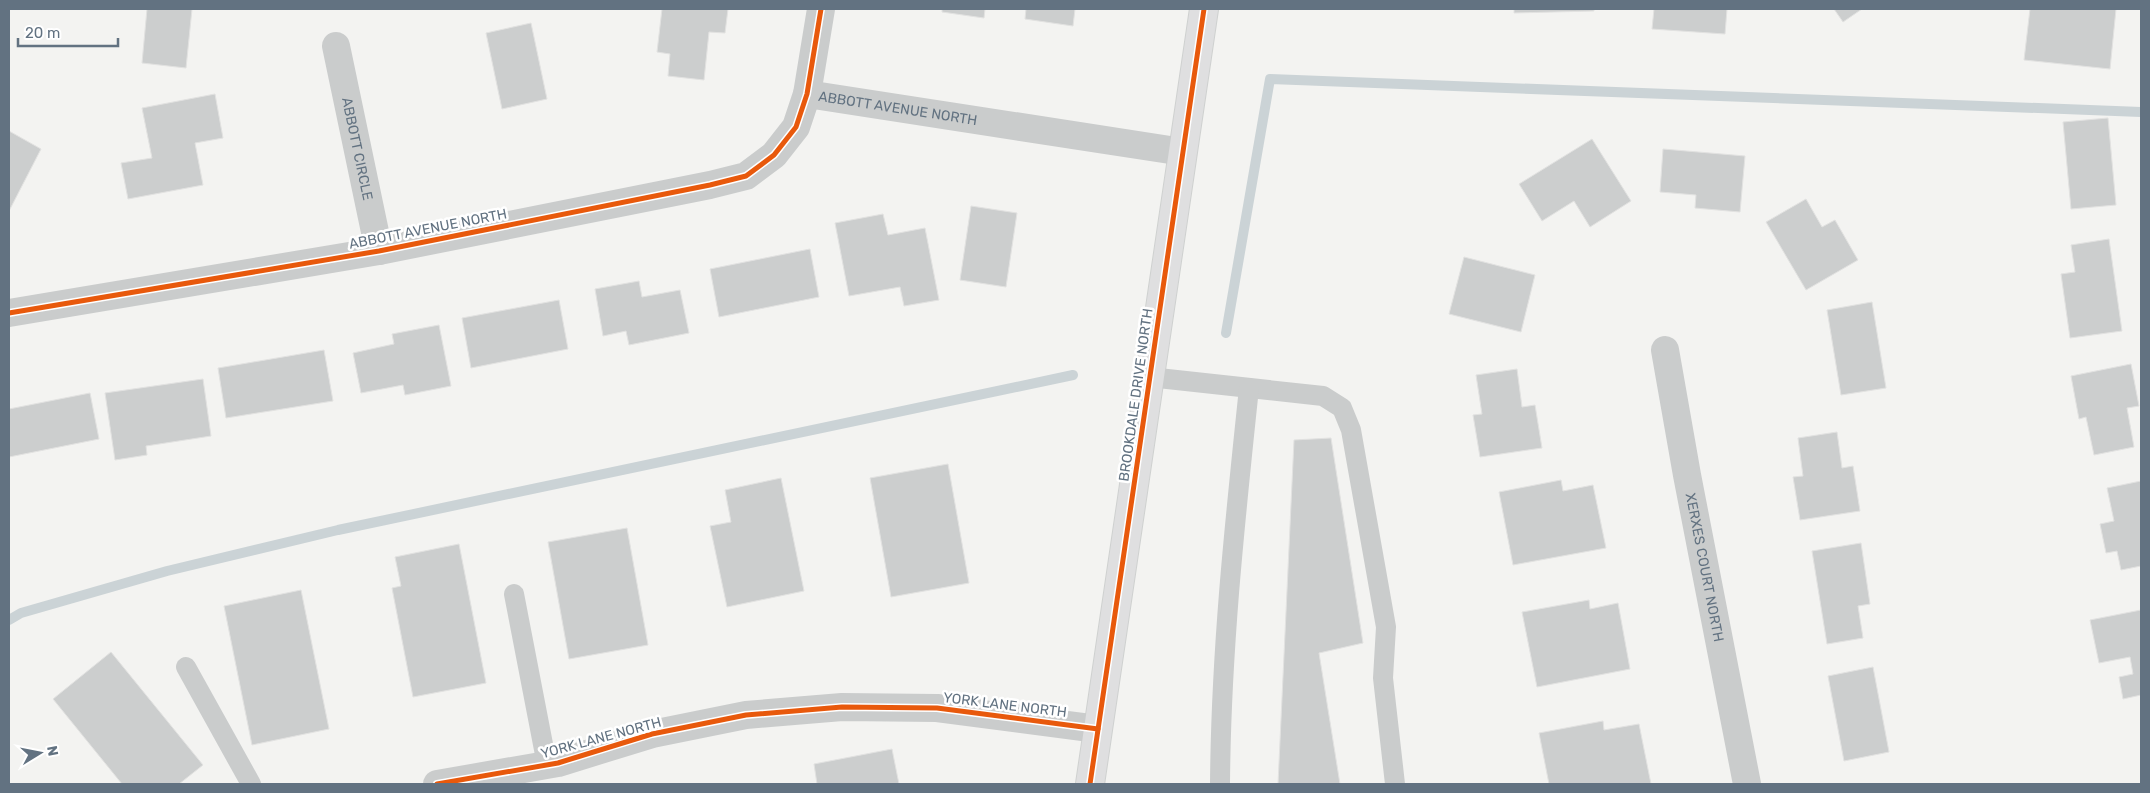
<svg xmlns="http://www.w3.org/2000/svg" width="2150" height="793" viewBox="0 0 2150 793" font-family="Rubik,sans-serif">
<style>
.lines{fill:none;stroke-linecap:round;stroke-linejoin:round}
.stream{stroke:#cbd3d6;stroke-width:10}
.building{fill:#cccece;stroke:#e2e2e1}
.secondary-casing{stroke:#cfd1d0;stroke-width:30}
.lane{stroke:#cacccc;stroke-width:20}
.street{stroke:#cacccc;stroke-width:28}
.secondary{stroke:#dfdfe0;stroke-width:28}
.cycleway-casing{stroke:#fff;stroke-width:8}
.cycleway{stroke:#e8590c;stroke-width:5}
.labels{text-anchor:middle;dominant-baseline:central;stroke-width:5;stroke-linejoin:round;paint-order:stroke}
.street-label{font-size:14px;fill:#627281;stroke:#fff}
</style>
<rect width="100%" height="100%" fill="#f3f3f1"/>
<g class="lines">
<!-- stream -->
<g class="stream">
<polyline points="1226,333 1270,79 2141,112"/>
<polyline points="9,620 21,613 167,571 338,530 1073,375"/>
</g>
</g>
<!-- building -->
<g class="building">
<polygon points="147,9 192,9 186,68 142,63"/>
<polygon points="662,9 728,9 725,33 709,32 704,80 668,76 670,54 657,52"/>
<polygon points="942,9 985,9 984,18 942,12"/>
<polygon points="1026,9 1075,9 1073,26 1025,19"/>
<polygon points="1514,9 1594,9 1594,11 1514,13"/>
<polygon points="1654,9 1727,9 1725,34 1652,29"/>
<polygon points="1834,9 1862,9 1843,22"/>
<polygon points="2030,9 2116,9 2110,69 2024,60"/>
<polygon points="531,23 547,99 502,109 486,33"/>
<polygon points="215,94 223,138 195,143 203,185 128,199 121,163 152,158 142,108"/>
<polygon points="2108,118 2116,205 2071,209 2063,122"/>
<polygon points="9,131 41,149 9,211"/>
<polygon points="1592,139 1631,201 1590,227 1574,201 1542,221 1519,184"/>
<polygon points="1663,149 1745,156 1740,212 1695,208 1696,195 1660,192"/>
<polygon points="1806,199 1822,227 1835,220 1858,260 1806,290 1766,222"/>
<polygon points="971,206 1017,213 1006,287 960,280"/>
<polygon points="883,214 888,235 925,228 939,300 904,306 900,287 849,296 835,223"/>
<polygon points="2109,239 2122,331 2070,338 2061,274 2075,272 2071,245"/>
<polygon points="810,249 819,297 719,317 710,269"/>
<polygon points="1464,257 1535,275 1521,332 1449,314"/>
<polygon points="639,281 642,297 680,290 689,333 629,345 626,331 603,336 595,289"/>
<polygon points="559,300 568,349 471,368 462,318"/>
<polygon points="1872,302 1886,388 1841,395 1827,310"/>
<polygon points="439,325 451,386 405,395 403,385 361,393 353,353 394,344 392,334"/>
<polygon points="324,350 333,401 226,418 218,368"/>
<polygon points="2131,364 2139,406 2127,408 2134,447 2094,455 2086,417 2079,419 2071,376"/>
<polygon points="1517,369 1522,407 1535,405 1542,448 1480,457 1473,415 1482,414 1476,375"/>
<polygon points="203,379 211,436 146,446 147,455 115,460 105,393"/>
<polygon points="90,393 99,439 9,457 9,409"/>
<polygon points="1837,432 1842,468 1853,466 1860,511 1800,520 1793,477 1803,476 1798,438"/>
<polygon points="1331,438 1363,643 1319,653 1340,784 1278,784 1294,440"/>
<polygon points="948,464 969,583 891,597 870,478"/>
<polygon points="781,478 804,591 727,607 710,526 731,522 725,490"/>
<polygon points="1561,480 1563,491 1593,485 1606,548 1513,565 1499,492"/>
<polygon points="2141,481 2141,566 2121,570 2117,551 2106,553 2100,524 2114,521 2107,488"/>
<polygon points="627,528 648,645 569,659 548,542"/>
<polygon points="1861,543 1870,604 1858,606 1863,638 1827,644 1812,551"/>
<polygon points="459,544 486,683 413,697 392,588 401,586 395,557"/>
<polygon points="301,590 329,729 252,745 224,606"/>
<polygon points="1589,600 1590,609 1618,603 1630,669 1537,687 1522,612"/>
<polygon points="2141,610 2141,695 2123,699 2119,677 2133,674 2130,657 2099,663 2090,620"/>
<polygon points="111,652 203,765 179,784 122,784 53,699"/>
<polygon points="1873,667 1889,752 1844,761 1828,676"/>
<polygon points="1603,721 1604,730 1639,724 1651,784 1549,784 1539,733"/>
<polygon points="892,749 899,784 817,784 814,764"/>
</g>
<g class="lines">
<defs>
<polyline id="secondary" points="1090,784 1204,9"/>
</defs>
<!-- secondary casing -->
<use href="#secondary" class="secondary-casing"/>
<!-- lane -->
<g class="lane">
<polyline points="1149,377 1323,396 1342,408 1351,430 1386,627 1383,678 1395,784"/>
<polyline points="514,594 547,765"/>
<polyline points="186,667 251,784"/>
<path d="M1220 784C1221 650 1235 521 1249 388"/>
</g>
<!-- street -->
<g class="street">
<path id="s1" d="M336 46 379 251"/>
<path id="s2" d="M807 94 1183 152"/>
<polyline points="9,313 379,251 710,185 746,176 774,155 796,127 807,94 821,9"/>
<path id="s3" d="M1665 350 1687 475 1747 784"/>
<polyline points="437,784 558,763 652,734 746,715 842,707 937,708 1098,729"/>
</g>
<!-- secondary -->
<use href="#secondary" class="secondary"/>
<defs>
<g id="cycleway">
<polyline points="9,313 379,251 710,185 746,176 774,155 796,127 807,94 821,9"/>
<polyline points="437,784 558,763 652,734 746,715 842,707 937,708 1098,729"/>
<polyline points="1090,784 1204,9"/>
</g>
</defs>
<!-- cycleway casing -->
<use href="#cycleway" class="cycleway-casing"/>
<!-- cycleway -->
<use href="#cycleway" class="cycleway"/>
</g>
<g class="labels">
<!-- street labels -->
<g class="street-label">
<text stroke="none"><textPath href="#s2" startOffset="92">ABBOTT AVENUE NORTH</textPath></text>
<text stroke="none"><textPath href="#s1" startOffset="105">ABBOTT CIRCLE</textPath></text>
<text transform="translate(428 229) rotate(-11)">ABBOTT AVENUE NORTH</text>
<text transform="translate(1136 395) rotate(-82)">BROOKDALE DRIVE NORTH</text>
<text stroke="none"><textPath href="#s3" startOffset="221">XERXES COURT NORTH</textPath></text>
<text transform="translate(1005 705) rotate(7)">YORK LANE NORTH</text>
<text transform="translate(601 738) rotate(-15)">YORK LANE NORTH</text>
</g>
</g>
<!-- border -->
<rect width="2150" height="793" fill="none" stroke="#627281" stroke-width="20"/>
<!-- north arrow -->
<g transform="translate(40 753) rotate(80)" stroke="#ffffff" stroke-width="4" paint-order="stroke">
<path d="M0-4L9 19L0 12L-9 19Z" fill="#627281"/>
<text y="-8" font-size="14" font-weight="bold" text-anchor="middle" fill="#627281">N</text>
</g>
<!-- scale -->
<path d="M18 38v8h100v-8" fill="none" stroke="#627281" stroke-width="2.5"/>
<text x="25" y="38" font-size="15" fill="#627281" stroke="#ffffff" stroke-width="4" paint-order="stroke">20 m</text>
</svg>
